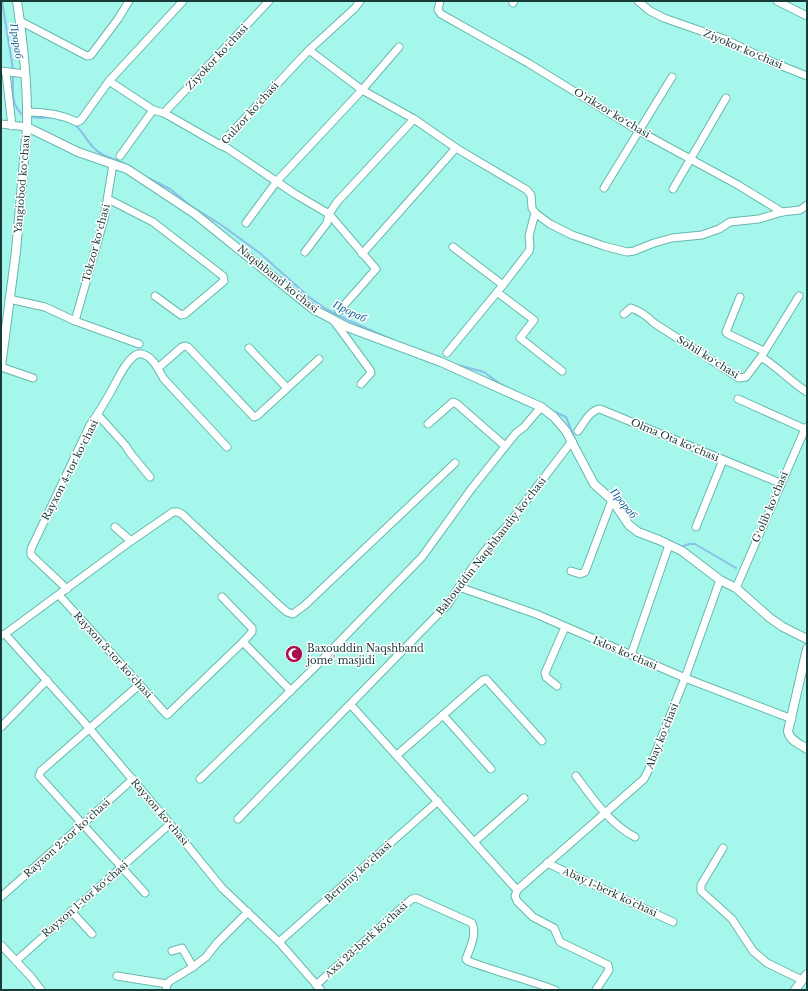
<svg xmlns="http://www.w3.org/2000/svg" width="808" height="991" viewBox="0 0 808 991" font-family="'Libre Baskerville',serif">
<style>
.lines{fill:none;stroke-linecap:round;stroke-linejoin:round}
.stream{stroke:#8cbeea;stroke-width:2}
.minor-casing{stroke:#67b8ae;stroke-width:9}
.tertiary-casing{stroke:#67b8ae;stroke-width:10}
.minor{stroke:#fff;stroke-width:7}
.tertiary{stroke:#fff;stroke-width:8}
.labels{text-anchor:middle;dominant-baseline:central;stroke-width:3;stroke-linejoin:round;paint-order:stroke}
.street-label{font-size:10px;fill:#193b37;stroke:#fff}
.poi-label{font-size:10px;fill:#193b37;stroke:#fff;text-anchor:start}
.water-label{font-size:11px;font-style:italic;fill:#085b91;stroke:#fff}
</style>
<rect width="100%" height="100%" fill="#a5f7ec"/>
<g class="lines">
<!-- stream -->
<g class="stream">
<polyline points="2,1 13,70"/>
<path d="M13 75C13 91 10 105 24 116"/>
<polyline points="30,117 41,118 54,117"/>
<path d="M74 124C83 131 87 142 95 149 106 160 117 158 129 166"/>
<polyline points="148,178 170,189 191,206 220,224 261,254 309,297 326,309 350,321 395,341"/>
<polyline points="454,364 484,372 503,386"/>
<polyline points="553,411 566,417 577,444"/>
<polyline points="680,547 689,544 695,544 736,568"/>
</g>
<defs>
<g id="minor">
<polyline points="440,1 438,10 441,14 528,63 639,131 738,185 782,212"/>
<polyline points="638,1 650,11 664,18 724,39 772,62 807,76"/>
<polyline points="777,1 807,16"/>
<polyline points="513,3 514,1"/>
<polyline points="20,21 87,56 91,55 118,19 129,1"/>
<polyline points="309,50 362,90 414,119 456,148 362,254"/>
<polyline points="1,71 25,74"/>
<polyline points="6,73 12,126"/>
<polyline points="109,81 153,110"/>
<path d="M28 112C45 112 61 114 77 122L81 120 109 81 183 1"/>
<polyline points="164,113 269,1"/>
<polyline points="1,124 27,127"/>
<polyline points="456,148 527,190 531,195 532,208 535,213"/>
<polyline points="120,156 153,110 164,113 220,145"/>
<polyline points="604,188 672,77"/>
<polyline points="673,189 726,98"/>
<polyline points="108,199 153,222 223,276 224,281 185,314 181,315 155,296"/>
<polyline points="246,223 277,181 362,90 399,47"/>
<polyline points="453,247 503,285"/>
<polyline points="305,252 327,223 329,214 337,202 414,119"/>
<polyline points="497,292 534,320 520,338 562,371"/>
<polyline points="740,297 726,332 728,334 764,351"/>
<polyline points="9,299 45,307 75,321 139,344"/>
<polyline points="339,311 376,269 329,214 295,194 227,148 220,145 309,50 355,8 360,1"/>
<path d="M624 314 631 308C640 311 647 316 654 323L739 378 746 377 761 357C778 367 791 382 807 392"/>
<polyline points="75,321 104,219 113,164"/>
<polyline points="334,321 370,370 371,373 361,384"/>
<polyline points="249,348 287,388"/>
<polyline points="447,353 503,285 529,251 530,246 529,236 535,213 550,224 572,235 604,246 627,252 634,251 654,243 672,238 702,235 719,229 730,222 759,219 782,212 800,210 807,205"/>
<polyline points="763,354 799,296"/>
<polyline points="1,367 33,378"/>
<polyline points="158,368 182,347 185,346 188,347 254,417 257,416 319,359"/>
<polyline points="738,399 805,429"/>
<polyline points="98,415 125,445 131,454 150,477"/>
<polyline points="428,424 453,402 457,404 505,446"/>
<path d="M578 431C584 423 590 410 600 409L780 483"/>
<polyline points="115,527 131,541"/>
<polyline points="696,527 723,460"/>
<polyline points="571,571 580,574 585,572 612,500"/>
<polyline points="459,587 536,614 685,678 792,719"/>
<polyline points="736,588 805,429 807,427"/>
<path d="M67 589 31 555V549L90 425C100 411 108 397 116 382 120 374 126 363 133 357 135 355 139 353 142 354 154 357 158 370 164 379L227 447"/>
<polyline points="59,595 167,715 243,642 291,691"/>
<polyline points="222,597 252,628 252,632 243,642"/>
<polyline points="5,634 131,541 173,512 178,512 182,514 281,607 287,612 293,614 305,605 455,463"/>
<polyline points="2,635 5,634 83,721 170,824 222,888 279,942 321,990"/>
<polyline points="631,655 669,545"/>
<polyline points="139,685 41,771 39,776 145,893"/>
<polyline points="557,686 546,677 545,673 565,627"/>
<polyline points="351,705 517,890"/>
<polyline points="443,715 483,680 486,679 542,741"/>
<polyline points="1,727 47,680"/>
<polyline points="397,755 443,715 491,769"/>
<path d="M576 776C593 799 610 824 635 837"/>
<polyline points="200,779 312,670 422,557 472,488 516,433 524,427 541,407"/>
<path d="M238 819 448 604C466 576 484 549 507 526L572 441"/>
<polyline points="474,842 524,798"/>
<polyline points="723,848 701,885 701,891 732,919 753,951 767,963 802,980"/>
<polyline points="547,863 673,922"/>
<polyline points="517,890 644,779 649,769 685,678 720,580"/>
<polyline points="517,890 515,896 517,901 533,917 554,928 560,942 608,965 609,970 596,990"/>
<polyline points="1,897 133,779"/>
<polyline points="71,911 92,934"/>
<polyline points="279,942 438,801"/>
<polyline points="1,945 16,961 170,824"/>
<polyline points="172,951 182,948 193,967"/>
<polyline points="16,961 31,977 41,990"/>
<polyline points="117,976 167,984"/>
<path d="M316 985 407 903 412 899 416 898 472 923C477 935 470 948 466 959L468 961C497 972 526 979 555 990"/>
<polyline points="166,990 167,984 170,981 193,967 206,957 217,943 248,912"/>
</g>
<g id="tertiary">
<polyline points="27,127 78,152 127,169 195,214 313,309 347,327 441,362 541,407 554,417 566,431 594,484 612,500 629,525 638,532 659,540 682,551 720,580 736,588 770,618 783,627 807,639"/>
<path d="M1 367 16 251 27 127C28 85 23 42 17 1"/>
<path d="M807 649 788 731C789 740 800 744 807 749"/>
<polyline points="795,990 807,974"/>
</g>
</defs>
<!-- minor casing -->
<use href="#minor" class="minor-casing"/>
<!-- tertiary casing -->
<use href="#tertiary" class="tertiary-casing"/>
<!-- minor -->
<use href="#minor" class="minor"/>
<!-- tertiary -->
<use href="#tertiary" class="tertiary"/>
</g>
<!-- icons -->
<defs>
<symbol id="mosque-disc" viewBox="-11 -11 22 22"><circle r="9.5" fill="#a40f4c" stroke="#fff"/><path d="M3.5-4.9A6 6 0 1 0 3.5 4.9A5 5 0 1 1 3.5-4.9Z" fill="#fff"/></symbol>
</defs>
<g fill-rule="evenodd">
<use href="#mosque-disc" x="284" y="644" width="20" height="20"/>
</g>
<g class="labels">
<!-- street labels -->
<g class="street-label">
<text transform="translate(743 49) rotate(23)">Ziyokor koʻchasi</text>
<text transform="translate(217 57) rotate(-47)">Ziyokor koʻchasi</text>
<text transform="translate(250 113) rotate(-48)">Gulzor koʻchasi</text>
<text transform="translate(612 113) rotate(31)">O'rikzor koʻchasi</text>
<text transform="translate(22 184) rotate(-85)">Yangiobod koʻchasi</text>
<text transform="translate(96 243) rotate(-75)">Tokzor koʻchasi</text>
<text transform="translate(278 279) rotate(39)">Naqshband ko'chasi</text>
<text transform="translate(708 357) rotate(32)">Sohil koʻchasi</text>
<text transform="translate(675 440) rotate(23)">Olma Ota koʻchasi</text>
<text transform="translate(70 470) rotate(-63)">Rayxon 4-tor koʻchasi</text>
<text transform="translate(770 507) rotate(-67)">Gʻolib koʻchasi</text>
<text transform="translate(491 546) rotate(-52)">Bahouddin Naqshbandiy koʻchasi</text>
<text transform="translate(625 653) rotate(23)">Ixlos koʻchasi</text>
<text transform="translate(113 655) rotate(48)">Rayxon 3-tor koʻchasi</text>
<text transform="translate(662 736) rotate(-68)">Abay koʻchasi</text>
<text transform="translate(160 812) rotate(50)">Rayxon koʻchasi</text>
<text transform="translate(67 838) rotate(-42)">Rayxon 2-tor koʻchasi</text>
<text transform="translate(358 872) rotate(-42)">Beruniy koʻchasi</text>
<text transform="translate(610 892) rotate(25)">Аbay 1-berk koʼchasi</text>
<text transform="translate(85 899) rotate(-41)">Rayxon 1-tor koʻchasi</text>
<text transform="translate(366 940) rotate(-42)">Аxsi 23-berk koʼchasi</text>
</g>
<!-- poi labels -->
<g class="poi-label">
<text x="307" y="648">Baxouddin Naqshband<tspan x="307" dy="12">jome' masjidi</tspan></text>
</g>
<!-- water labels -->
<g class="water-label">
<text transform="translate(17 41) rotate(81)">Прораб</text>
<text transform="translate(350 311) rotate(26)">Прораб</text>
<text transform="translate(624 503) rotate(51)">Прораб</text>
</g>
</g>
<!-- border -->
<rect width="808" height="991" fill="none" stroke="#193b37" stroke-width="4"/>
</svg>
